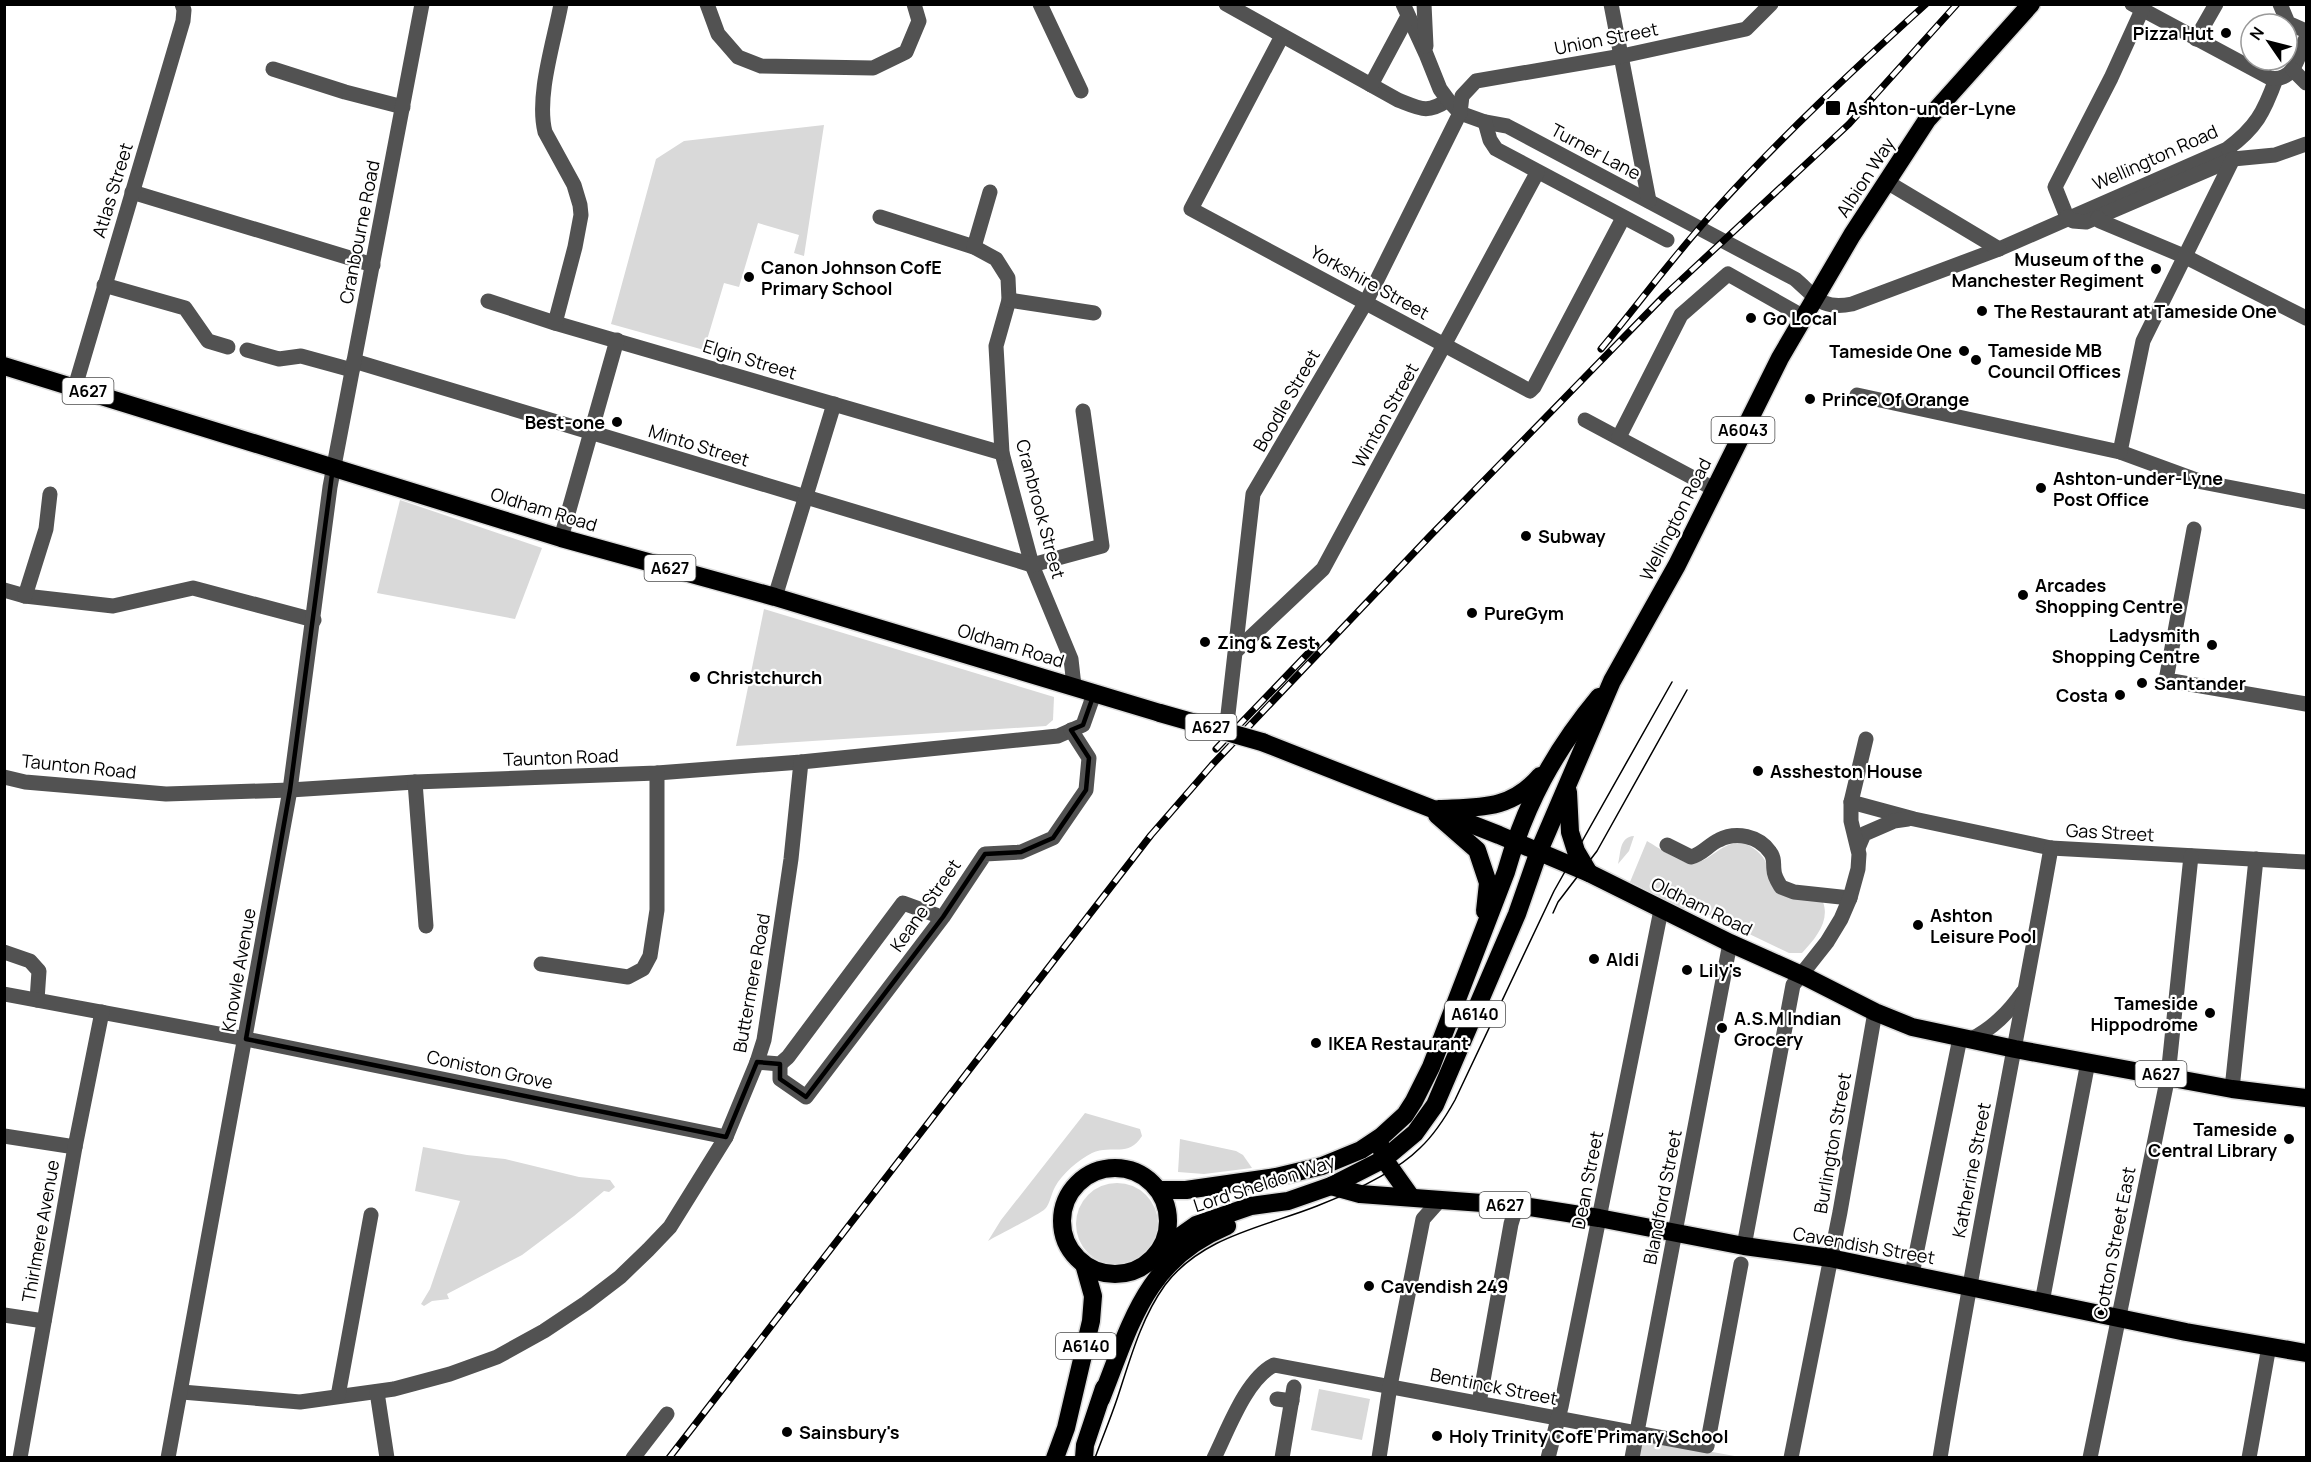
<svg xmlns="http://www.w3.org/2000/svg" width="2311" height="1462" viewBox="0 0 2311 1462" font-family="Manrope,sans-serif">
<style>
.green{fill:#d9d9d9}
.lines{fill:none;stroke-linecap:round;stroke-linejoin:round}
.highway-casing{stroke:#dbdbdb;stroke-width:21}
.minor{stroke:#525252;stroke-width:15}
.highway{stroke:#000;stroke-width:18}
.tram{stroke:#000;stroke-width:1.5}
.rail-casing{stroke:#000;stroke-width:7}
.rail{stroke:#fff;stroke-width:4.5;stroke-dasharray:14;stroke-linecap:butt}
.highway-bridge-casing{stroke:#dbdbdb;stroke-width:21;stroke-linecap:butt}
.highway-bridge{stroke:#000;stroke-width:18}
.marked{fill:none;stroke:#000;stroke-width:4.5;stroke-linejoin:round}
.poi-dot{fill:#000;stroke:#fff;stroke-width:2}
.labels{text-anchor:middle;dominant-baseline:central;stroke-width:4.5;stroke-linejoin:round;paint-order:stroke}
.shield{fill:#fff;stroke:#4c4c4c;stroke-width:1.5}
.shield-label{font-size:16px;font-weight:bold;fill:#000}
.poi-label{font-size:18px;font-weight:bold;fill:#000;stroke:#fff;text-anchor:start}
.street-label{font-size:18px;fill:#000;stroke:#fff}
</style>
<rect width="100%" height="100%" fill="#fff"/>
<!-- green -->
<g class="green">
<polygon points="824,125 804,256 794,253 799,235 758,223 739,287 724,283 704,350 611,324 656,159 684,141"/>
<polygon points="400,500 542,548 515,619 377,593"/>
<polygon points="764,609 1054,697 1053,720 1046,726 736,746"/>
<path d="M1634 836 1629 851 1618 864C1621 853 1619 837 1634 836Z"/>
<path d="M1647 841C1657 847 1678 861 1689 863 1713 866 1728 826 1757 851 1767 860 1768 866 1769 879L1823 902C1830 921 1816 938 1802 953H1789L1693 907 1682 908 1630 882Z"/>
<path d="M1085 1113 1140 1129 1142 1136C1128 1158 1113 1144 1092 1153 1078 1160 1062 1174 1055 1187 1051 1194 1050 1204 1045 1209 1040 1214 998 1235 988 1241L1001 1220Z"/>
<polygon points="1180,1139 1236,1151 1243,1155 1252,1168 1204,1174 1178,1172"/>
<polygon points="423,1147 467,1155 505,1159 579,1177 610,1180 615,1187 609,1192 604,1191 574,1216 522,1255 447,1294 449,1299 432,1301 424,1306 421,1304 430,1289 460,1201 415,1191"/>
<circle cx="1117" cy="1224" r="41"/>
<polygon points="1319,1389 1370,1399 1362,1440 1311,1430"/>
<polygon points="1641,1439 1740,1457 1638,1458"/>
</g>
<g class="lines">
<defs>
<g id="highway">
<polyline points="4,366 561,538 775,597 1160,713"/>
<polyline points="1262,742 1499,835 1589,873 1730,943 1806,977 1875,1012 1912,1027 2015,1049 2232,1089 2306,1098"/>
<polyline points="1568,792 1570,832 1576,851 1589,873"/>
<path d="M1439 809C1480 807 1511 810 1540 776"/>
<polyline points="1437,815 1477,850 1488,883 1485,911"/>
<polyline points="1381,1147 1384,1159 1411,1197"/>
<circle cx="1115" cy="1221" r="53"/>
<polyline points="1331,1186 1360,1194 1523,1206 1599,1218 1744,1246 1830,1258 2186,1332 2306,1353"/>
<path d="M1159 1190H1186L1276 1177 1322 1166 1361 1150 1382 1136 1405 1115 1414 1101 1431 1067 1506 872C1525 805 1554 751 1599 697"/>
<polyline points="1159,1251 1196,1225 1251,1206 1288,1201 1331,1186 1384,1159 1415,1133 1435,1105 1517,914 1539,851 1612,681 1677,565 1780,358 1852,235 1927,120 2031,4"/>
<path d="M1101 1399C1131 1324 1145 1260 1227 1226"/>
<polyline points="1055,1458 1066,1428 1091,1321 1093,1296 1084,1264"/>
<polyline points="1084,1458 1085,1445 1104,1388"/>
</g>
</defs>
<!-- highway casing -->
<use href="#highway" class="highway-casing"/>
<!-- minor -->
<g class="minor">
<polyline points="707,4 718,34 738,57 761,66 873,68 906,52 919,21 914,4"/>
<polyline points="1040,4 1081,91"/>
<path d="M1226 4 1398 100C1421 109 1427 114 1448 100"/>
<path d="M1403 4 1426 54 1440 89 1448 100 1460 113 1485 122 1507 126 1795 279C1816 297 1821 310 1852 304L1999 249 2227 149C2256 128 2264 112 2276 79"/>
<polyline points="1424,4 1426,46"/>
<polyline points="1611,4 1649,201"/>
<path d="M2132 4 2270 78C2295 82 2298 56 2306 38"/>
<polyline points="2280,4 2288,23 2306,31"/>
<polyline points="1282,36 1191,209 1530,391 1534,387 1623,218"/>
<polyline points="2196,39 2216,4"/>
<polyline points="273,69 345,92 403,107"/>
<polyline points="2293,70 2306,83"/>
<polyline points="1371,85 1408,16"/>
<polyline points="1485,122 1490,140 1496,149 1667,240"/>
<polyline points="2229,151 2233,159 2275,155 2306,144"/>
<polyline points="1887,182 1999,249"/>
<polyline points="132,192 373,265"/>
<polyline points="880,217 974,247 996,259 1008,278 1009,300 996,346 1002,453 1032,565 1071,659 1074,686"/>
<polyline points="2067,217 2055,187 2111,78 2142,10"/>
<polyline points="2067,217 2073,221 2086,222 2233,159"/>
<polyline points="2098,218 2100,221 2186,257 2306,318"/>
<polyline points="974,247 990,192"/>
<polyline points="104,285 185,308 208,341 228,347"/>
<polyline points="1009,300 1094,313"/>
<polyline points="488,301 555,323 1002,453"/>
<path d="M555 323 575 247 581 215 580 205 574 185 545 132C536 96 554 42 561 4"/>
<polyline points="247,350 279,359 301,356 352,370"/>
<polyline points="354,361 1032,565 1102,546 1083,411"/>
<polyline points="75,387 183,21 184,10 182,4"/>
<polyline points="1857,395 2120,452 2202,482 2306,502"/>
<polyline points="1585,420 1714,489"/>
<polyline points="1619,437 1681,315 1728,274 1804,317"/>
<polyline points="2120,452 2143,341 2233,159"/>
<polyline points="2194,529 2166,680 2306,704"/>
<polyline points="561,538 617,340"/>
<polyline points="4,590 25,596 113,606 193,588 314,620"/>
<polyline points="25,596 46,529 50,494"/>
<polyline points="775,597 834,404"/>
<polyline points="1236,651 1323,569 1537,173"/>
<polyline points="1226,732 1253,494 1366,302 1460,113 1462,96 1476,81 1622,56 1746,29 1771,4"/>
<polyline points="4,777 25,782 166,794 290,790 415,782 657,773 801,762 1058,736 1083,725 1094,694"/>
<polyline points="415,782 426,926"/>
<polyline points="1851,802 1914,819 2051,848 2306,862"/>
<path d="M1667 845 1691 857C1703 854 1708 845 1719 840 1736 831 1759 836 1770 852 1775 858 1773 863 1774 870 1774 876 1778 882 1781 887L1794 892 1850 898"/>
<polyline points="1858,848 1864,834 1894,821 1908,819"/>
<polyline points="4,952 30,961 39,971 37,1000"/>
<polyline points="541,964 628,977 643,969 650,956 657,910 657,773"/>
<polyline points="4,994 246,1039 726,1137"/>
<path d="M1970 1040C1993 1028 2008 1013 2023 992"/>
<polyline points="757,1062 780,1064 788,1057 903,903 936,915"/>
<polyline points="780,1064 780,1079 806,1097 943,917 985,854 1021,852 1053,838 1086,790 1089,758 1071,730"/>
<polyline points="2232,1089 2256,859"/>
<polyline points="4,1136 75,1147"/>
<polyline points="1744,1246 1793,985 1827,942 1841,919 1850,898 1858,869 1859,854 1851,821 1851,802 1866,739"/>
<polyline points="1912,1274 1960,1038"/>
<polyline points="2042,1302 2088,1062"/>
<polyline points="4,1315 44,1321"/>
<polyline points="182,1392 300,1402 394,1389 450,1374 497,1357 544,1331 586,1303 620,1277 648,1250 670,1227 726,1137 757,1062 764,1040 773,981 791,859 801,762"/>
<polyline points="377,1392 387,1458"/>
<polyline points="338,1396 371,1215"/>
<polyline points="1277,1399 1292,1401"/>
<polyline points="1479,1403 1511,1224 1514,1214 1523,1206"/>
<polyline points="20,1458 75,1147 102,1012"/>
<polyline points="168,1458 290,790 330,487 422,4"/>
<polyline points="633,1458 667,1414"/>
<path d="M1214 1458C1228 1430 1246 1379 1274 1365L1707 1446 1741 1264"/>
<polyline points="1282,1458 1294,1387"/>
<polyline points="1379,1458 1390,1386 1423,1219 1439,1201"/>
<polyline points="1548,1458 1561,1407 1661,910"/>
<polyline points="1632,1458 1730,943"/>
<polyline points="1791,1458 1840,1212 1875,1012"/>
<path d="M1940 1458C1973 1254 2015 1052 2051 848"/>
<polyline points="2090,1458 2168,1076 2191,856"/>
<polyline points="2249,1458 2269,1346"/>
</g>
<!-- highway -->
<use href="#highway" class="highway"/>
<!-- tram -->
<g class="tram">
<polyline points="1553,913 1558,902 1597,851 1687,690"/>
<path d="M1095 1458C1103 1436 1112 1415 1119 1393 1131 1356 1142 1317 1165 1285 1202 1236 1264 1227 1317 1206 1350 1193 1395 1173 1420 1148 1435 1134 1445 1118 1455 1100L1554 891 1672 682"/>
</g>
<defs>
<g id="rail">
<path d="M1601 349C1640 302 1676 253 1717 208 1782 136 1853 70 1926 4"/>
<polyline points="1216,749 1316,645"/>
<polyline points="669,1458 1151,835 1212,765 1429,537 1664,296 1849,124 1957,4"/>
</g>
</defs>
<!-- rail casing -->
<use href="#rail" class="rail-casing"/>
<!-- rail -->
<use href="#rail" class="rail"/>
<defs>
<polyline id="highway-bridge" points="1160,713 1262,742"/>
</defs>
<!-- highway-bridge casing -->
<use href="#highway-bridge" class="highway-bridge-casing"/>
<!-- highway-bridge -->
<use href="#highway-bridge" class="highway-bridge"/>
</g>
<!-- marked area -->
<path class="marked" d="M333 467 1094 694 1083 725 1071 730 1089 758 1086 790 1053 838 1021 852 985 854 943 917 806 1097 780 1079V1064L757 1062 726 1137 246 1039 290 790Z"/>
<!-- markers -->
<g class="poi-dot">
<circle cx="2226" cy="33" r="6"/>
<rect x="1825" y="100" width="16" height="16" rx="3"/>
<circle cx="2156" cy="269" r="6"/>
<circle cx="749" cy="277" r="6"/>
<circle cx="1982" cy="311" r="6"/>
<circle cx="1751" cy="318" r="6"/>
<circle cx="1964" cy="351" r="6"/>
<circle cx="1976" cy="360" r="6"/>
<circle cx="1810" cy="399" r="6"/>
<circle cx="617" cy="422" r="6"/>
<circle cx="2041" cy="488" r="6"/>
<circle cx="1526" cy="536" r="6"/>
<circle cx="2023" cy="595" r="6"/>
<circle cx="1472" cy="613" r="6"/>
<circle cx="1205" cy="642" r="6"/>
<circle cx="2212" cy="645" r="6"/>
<circle cx="695" cy="677" r="6"/>
<circle cx="2142" cy="683" r="6"/>
<circle cx="2120" cy="695" r="6"/>
<circle cx="1758" cy="771" r="6"/>
<circle cx="1918" cy="925" r="6"/>
<circle cx="1594" cy="959" r="6"/>
<circle cx="1687" cy="970" r="6"/>
<circle cx="2210" cy="1013" r="6"/>
<circle cx="1722" cy="1028" r="6"/>
<circle cx="1316" cy="1043" r="6"/>
<circle cx="2289" cy="1139" r="6"/>
<circle cx="1369" cy="1286" r="6"/>
<circle cx="787" cy="1432" r="6"/>
<circle cx="1437" cy="1436" r="6"/>
</g>
<g class="labels">
<!-- shield labels -->
<g class="shield">
<rect x="62.5" y="378" width="51" height="26" rx="4.5"/>
<rect x="1711.5" y="417" width="63" height="26" rx="4.5"/>
<rect x="644.5" y="555" width="51" height="26" rx="4.5"/>
<rect x="1185.5" y="714" width="51" height="26" rx="4.5"/>
<rect x="1445" y="1001" width="60" height="26" rx="4.5"/>
<rect x="2135.5" y="1061" width="51" height="26" rx="4.5"/>
<rect x="1479.5" y="1192" width="51" height="26" rx="4.5"/>
<rect x="1056" y="1333" width="60" height="26" rx="4.5"/>
</g>
<g class="shield-label">
<text x="88" y="391">A627</text>
<text x="1743" y="430">A6043</text>
<text x="670" y="568">A627</text>
<text x="1211" y="727">A627</text>
<text x="1475" y="1014">A6140</text>
<text x="2161" y="1074">A627</text>
<text x="1505" y="1205">A627</text>
<text x="1086" y="1346">A6140</text>
</g>
<!-- poi labels -->
<g class="poi-label">
<text x="2214" y="33" text-anchor="end">Pizza Hut</text>
<text x="1846" y="108">Ashton-under-Lyne</text>
<text x="2144" y="259" text-anchor="end">Museum of the<tspan x="2144" dy="21">Manchester Regiment</tspan></text>
<text x="761" y="267">Canon Johnson CofE<tspan x="761" dy="21">Primary School</tspan></text>
<text x="1994" y="311">The Restaurant at Tameside One</text>
<text x="1763" y="318">Go Local</text>
<text x="1988" y="350">Tameside MB<tspan x="1988" dy="21">Council Offices</tspan></text>
<text x="1952" y="351" text-anchor="end">Tameside One</text>
<text x="1822" y="399">Prince Of Orange</text>
<text x="605" y="422" text-anchor="end">Best-one</text>
<text x="2053" y="478">Ashton-under-Lyne<tspan x="2053" dy="21">Post Office</tspan></text>
<text x="1538" y="536">Subway</text>
<text x="2035" y="585">Arcades<tspan x="2035" dy="21">Shopping Centre</tspan></text>
<text x="1484" y="613">PureGym</text>
<text x="2200" y="635" text-anchor="end">Ladysmith<tspan x="2200" dy="21">Shopping Centre</tspan></text>
<text x="1217" y="642">Zing &amp; Zest</text>
<text x="707" y="677">Christchurch</text>
<text x="2154" y="683">Santander</text>
<text x="2108" y="695" text-anchor="end">Costa</text>
<text x="1770" y="771">Assheston House</text>
<text x="1930" y="915">Ashton<tspan x="1930" dy="21">Leisure Pool</tspan></text>
<text x="1606" y="959">Aldi</text>
<text x="1699" y="970">Lily's</text>
<text x="2198" y="1003" text-anchor="end">Tameside<tspan x="2198" dy="21">Hippodrome</tspan></text>
<text x="1734" y="1018">A.S.M Indian<tspan x="1734" dy="21">Grocery</tspan></text>
<text x="1328" y="1043">IKEA Restaurant</text>
<text x="2277" y="1129" text-anchor="end">Tameside<tspan x="2277" dy="21">Central Library</tspan></text>
<text x="1381" y="1286">Cavendish 249</text>
<text x="799" y="1432">Sainsbury's</text>
<text x="1449" y="1436">Holy Trinity CofE Primary School</text>
</g>
<!-- street labels -->
<g class="street-label">
<text transform="translate(1606 38) rotate(-11)">Union Street</text>
<text transform="translate(1596 151) rotate(28)">Turner Lane</text>
<text transform="translate(2155 157) rotate(-24)">Wellington Road</text>
<text transform="translate(1865 177) rotate(-57)">Albion Way</text>
<text transform="translate(112 190) rotate(-73)">Atlas Street</text>
<text transform="translate(359 232) rotate(-79)">Cranbourne Road</text>
<text transform="translate(1370 282) rotate(29)">Yorkshire Street</text>
<text transform="translate(750 359) rotate(17)">Elgin Street</text>
<text transform="translate(1286 400) rotate(-60)">Boodle Street</text>
<text transform="translate(1385 415) rotate(-61)">Winton Street</text>
<text transform="translate(699 445) rotate(17)">Minto Street</text>
<text transform="translate(544 509) rotate(17)">Oldham Road</text>
<text transform="translate(1041 509) rotate(75)">Cranbrook Street</text>
<text transform="translate(1675 519) rotate(-63)">Wellington Road</text>
<text transform="translate(1011 645) rotate(17)">Oldham Road</text>
<text transform="translate(561 757) rotate(-2)">Taunton Road</text>
<text transform="translate(79 766) rotate(6)">Taunton Road</text>
<text transform="translate(2110 832) rotate(3)">Gas Street</text>
<text transform="translate(925 905) rotate(-55)">Keane Street</text>
<text transform="translate(1702 906) rotate(26)">Oldham Road</text>
<text transform="translate(238 970) rotate(-80)">Knowle Avenue</text>
<text transform="translate(751 983) rotate(-80)">Buttermere Road</text>
<text transform="translate(490 1069) rotate(12)">Coniston Grove</text>
<text transform="translate(1832 1143) rotate(-80)">Burlington Street</text>
<text transform="translate(1971 1170) rotate(-79)">Katherine Street</text>
<text transform="translate(1587 1180) rotate(-79)">Dean Street</text>
<text transform="translate(1264 1183) rotate(-18)">Lord Sheldon Way</text>
<text transform="translate(1662 1197) rotate(-79)">Blandford Street</text>
<text transform="translate(40 1231) rotate(-80)">Thirlmere Avenue</text>
<text transform="translate(2114 1243) rotate(-79)">Cotton Street East</text>
<text transform="translate(1864 1245) rotate(10)">Cavendish Street</text>
<text transform="translate(1494 1386) rotate(11)">Bentinck Street</text>
</g>
</g>
<!-- border -->
<rect width="2311" height="1462" fill="none" stroke="#000000" stroke-width="12"/>
<!-- north arrow -->
<g transform="translate(2269 42) rotate(305)"><circle r="28" fill="#ffffff" stroke="#999999" stroke-width="1.5"/>
<path d="M0-4.5L10 22L0 15L-10 22Z" fill="#000000"/>
<text y="-9" font-size="16" font-weight="bold" text-anchor="middle" fill="#000000">N</text>
</g>
</svg>
